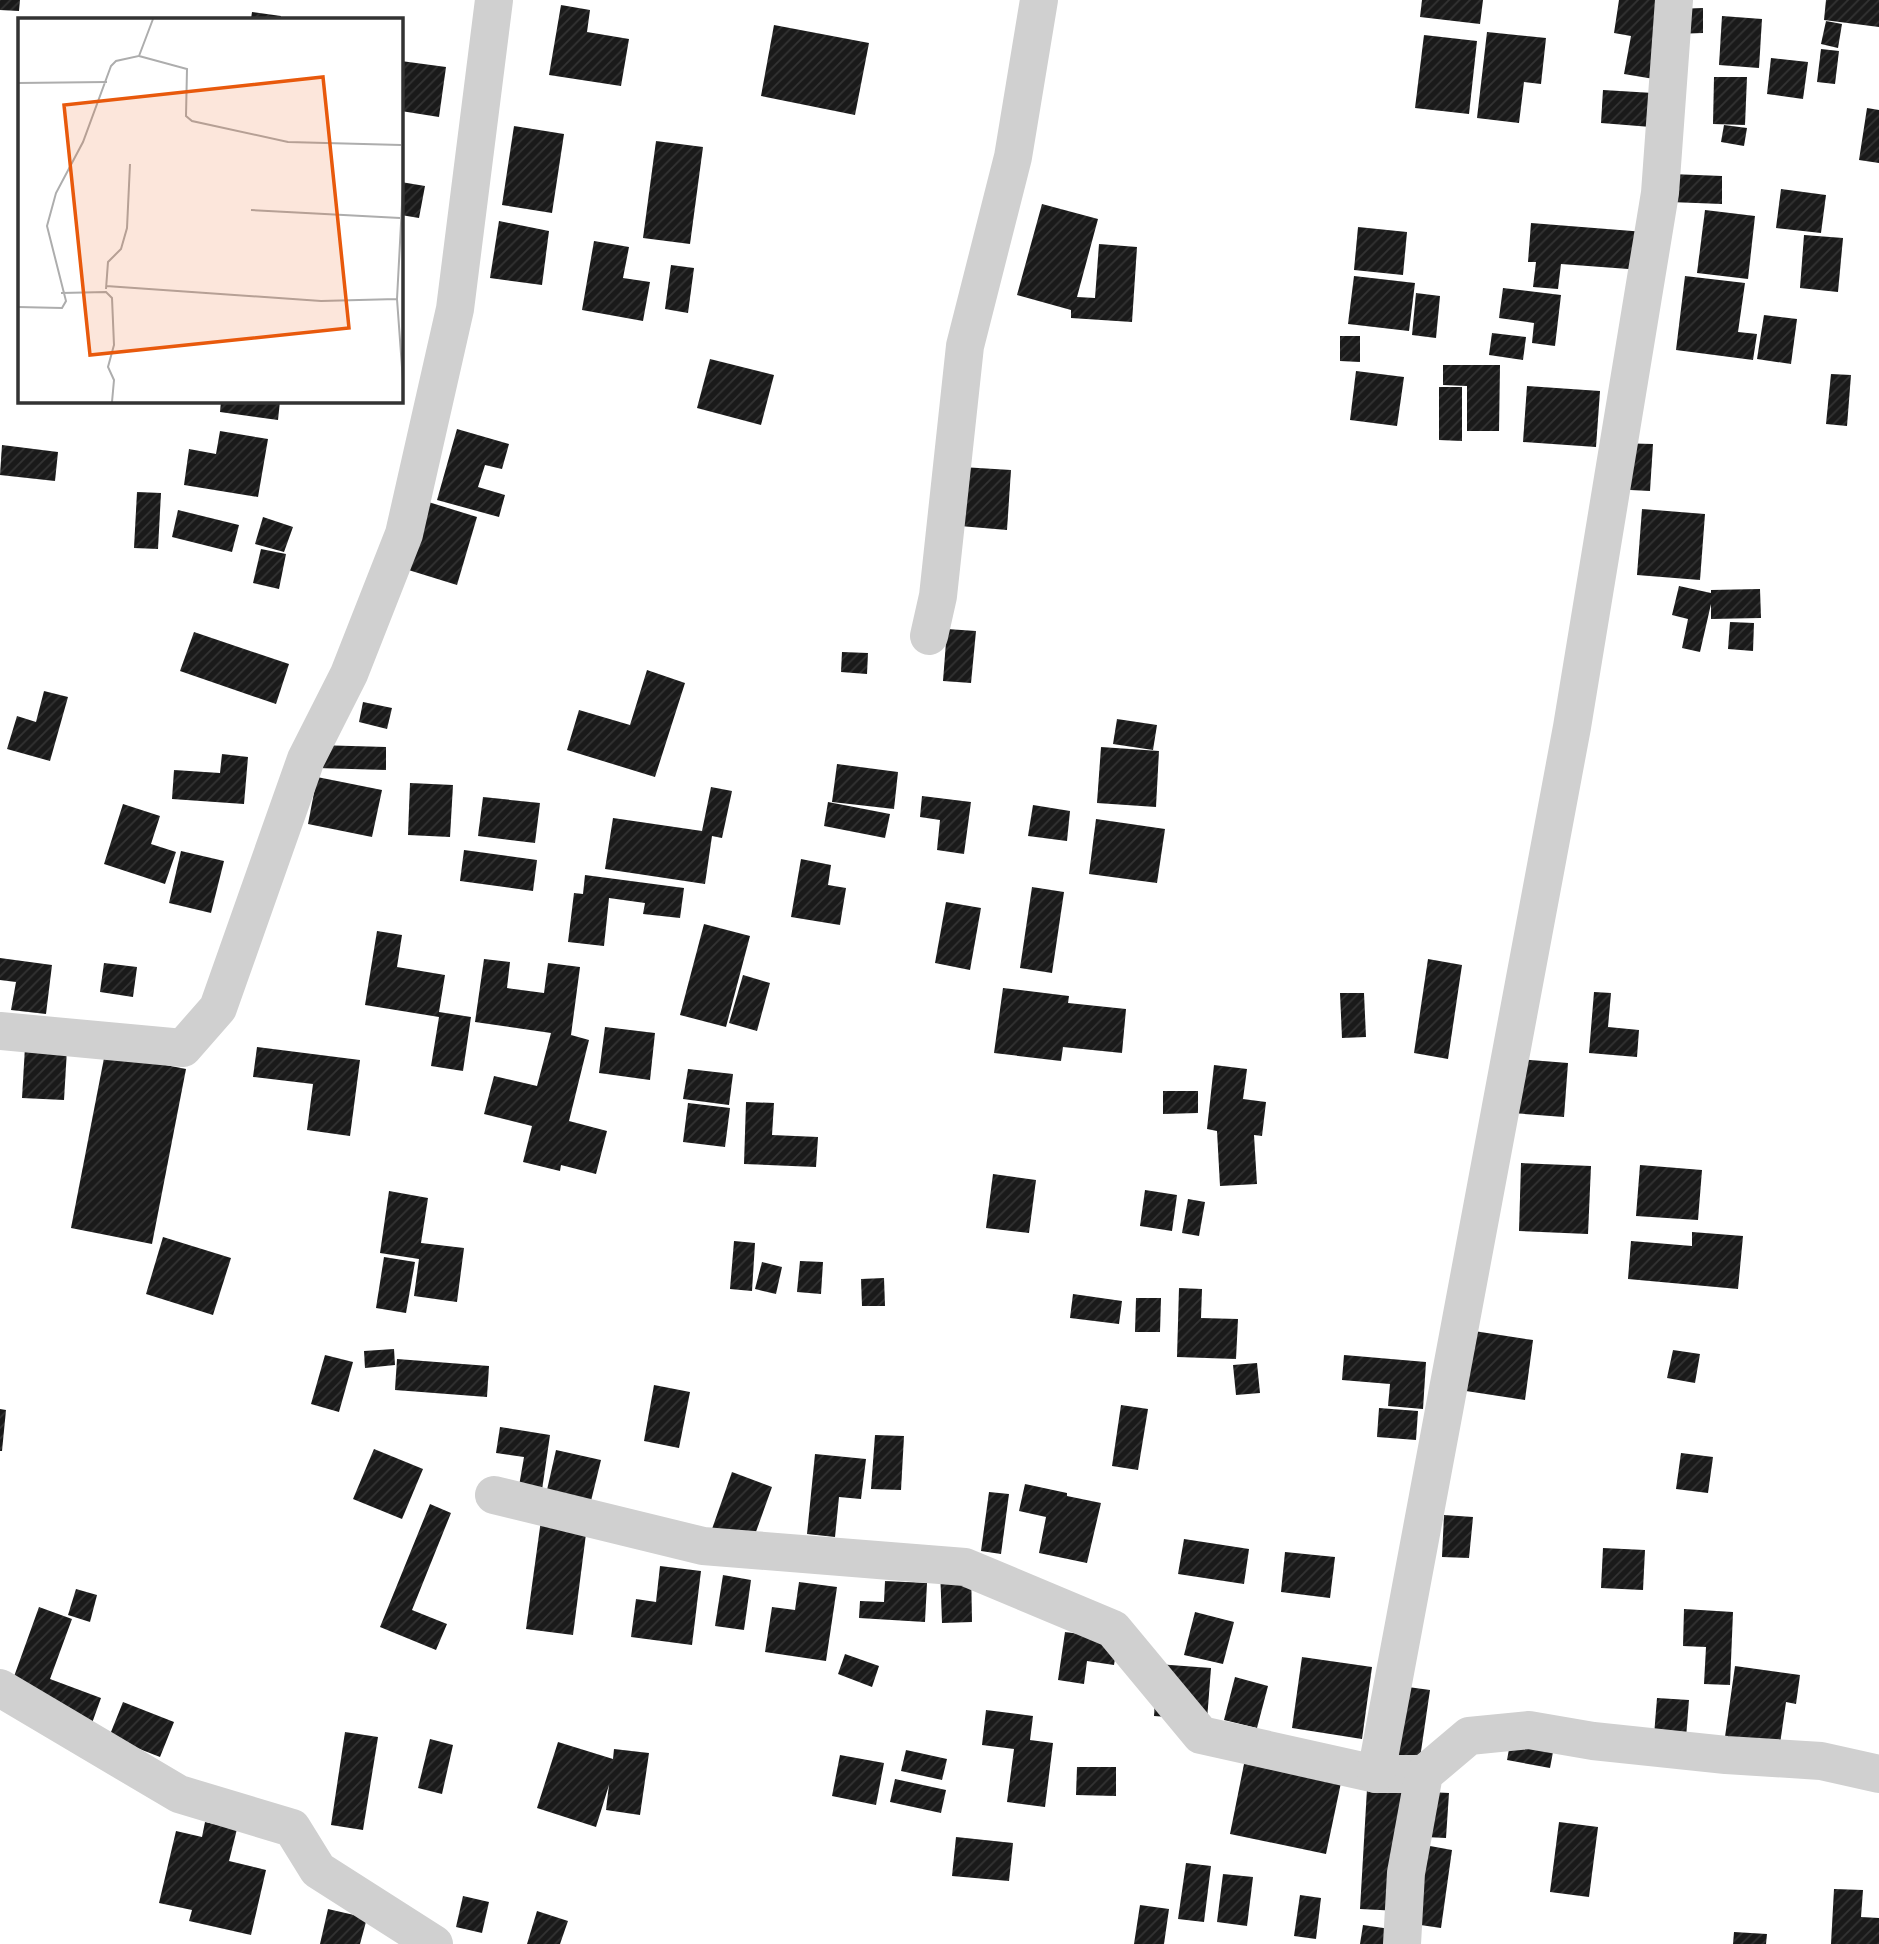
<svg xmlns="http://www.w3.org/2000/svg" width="1879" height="1944" viewBox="0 0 1879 1944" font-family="Lato,sans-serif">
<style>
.building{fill:url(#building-hatch)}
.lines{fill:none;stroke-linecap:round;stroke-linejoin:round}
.minor{stroke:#d0d0d0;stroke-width:38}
.inset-road{fill:none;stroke:#adadad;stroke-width:2}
.view{fill:#e8590c;fill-opacity:0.15;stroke:#e8590c;stroke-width:3.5}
.inset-edge{fill:none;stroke:#333;stroke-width:3.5}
</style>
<defs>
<pattern id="building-hatch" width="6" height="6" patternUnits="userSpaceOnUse" patternTransform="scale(1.75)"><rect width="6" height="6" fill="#1a1a1a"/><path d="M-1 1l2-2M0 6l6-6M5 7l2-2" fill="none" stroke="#333"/></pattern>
</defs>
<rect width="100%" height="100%" fill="#fff"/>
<!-- building -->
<g class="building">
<polygon points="0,0 20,0 19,11 0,10"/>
<polygon points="1422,0 1483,0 1480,24 1420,17"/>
<polygon points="1619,0 1667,0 1654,79 1624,74 1631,36 1614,33"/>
<polygon points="1826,0 1879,0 1879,27 1824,20"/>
<polygon points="561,5 590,10 587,32 629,39 621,86 549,75"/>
<polygon points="1703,8 1703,33 1674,34 1674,9"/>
<polygon points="252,12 281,16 280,19 251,19"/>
<polygon points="1722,16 1762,19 1759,68 1719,65"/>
<polygon points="1826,21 1842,24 1838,48 1821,44"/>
<polygon points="774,25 869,43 855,115 761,96"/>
<polygon points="1487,32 1546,38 1541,84 1524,82 1519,123 1477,118"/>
<polygon points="1424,35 1477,41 1469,114 1415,108"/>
<polygon points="1821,49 1839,51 1835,84 1817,82"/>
<polygon points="1771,58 1808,62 1803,99 1767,94"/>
<polygon points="401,61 446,67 439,117 401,111"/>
<polygon points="1714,77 1747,77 1745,125 1713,124"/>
<polygon points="1603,90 1653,93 1651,127 1601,123"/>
<polygon points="1867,108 1879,110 1879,163 1859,160"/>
<polygon points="1724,125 1747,128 1744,146 1721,142"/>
<polygon points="514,126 564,134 552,213 502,205"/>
<polygon points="656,141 703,147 690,244 643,238"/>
<polygon points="1671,174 1722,176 1722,204 1670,202"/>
<polygon points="401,182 425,186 419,218 401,215"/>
<polygon points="1781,189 1826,195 1821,233 1776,228"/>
<polygon points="1042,204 1098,219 1077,297 1095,298 1099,244 1137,247 1132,322 1071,318 1071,310 1017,295"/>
<polygon points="1705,210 1755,216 1748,279 1697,273"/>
<polygon points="499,221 549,231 542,285 490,278"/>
<polygon points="1531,223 1645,232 1642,270 1561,264 1558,289 1533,287 1536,262 1528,262"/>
<polygon points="1358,227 1407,232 1403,275 1354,270"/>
<polygon points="1804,235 1843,238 1838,292 1800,288"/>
<polygon points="594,241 629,247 623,278 650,282 643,321 582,310"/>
<polygon points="671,265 694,268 688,313 665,309"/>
<polygon points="1354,276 1415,283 1409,331 1348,324"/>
<polygon points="1685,276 1745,283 1738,332 1757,334 1753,360 1676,350"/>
<polygon points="1503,288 1561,295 1555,346 1532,343 1534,323 1499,318"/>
<polygon points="1416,293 1440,296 1436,338 1412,335"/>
<polygon points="1764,315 1797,319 1791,364 1757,359"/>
<polygon points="1492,333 1526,337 1523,360 1489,355"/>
<polygon points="1340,336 1360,336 1360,362 1340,361"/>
<polygon points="710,359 774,375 761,425 697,408"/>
<polygon points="1443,365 1500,365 1499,431 1467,431 1467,386 1443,385"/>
<polygon points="1356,371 1404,377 1397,426 1350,420"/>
<polygon points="1831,374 1851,375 1847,426 1826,424"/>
<polygon points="1527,386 1600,391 1596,447 1523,442"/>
<polygon points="1439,387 1462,387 1462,441 1439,440"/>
<polygon points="221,401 280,401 278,420 220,412"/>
<polygon points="457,429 509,444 502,469 485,465 478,487 505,495 499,517 437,500"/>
<polygon points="220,431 268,439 258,497 184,485 189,449 216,454"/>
<polygon points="1613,443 1653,444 1650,491 1611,489"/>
<polygon points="2,445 58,452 55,481 0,475"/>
<polygon points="962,467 1011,470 1007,530 960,526"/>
<polygon points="137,492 161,493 158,549 134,548"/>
<polygon points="422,500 477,517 457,585 402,568"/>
<polygon points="1642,509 1705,514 1700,580 1637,575"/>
<polygon points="178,510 239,525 232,552 172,537"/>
<polygon points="263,517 293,527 284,552 255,544"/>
<polygon points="261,549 286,554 279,589 253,583"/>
<polygon points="1679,586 1711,593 1711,590 1760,589 1761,618 1711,619 1711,604 1700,652 1682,648 1688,619 1672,615"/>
<polygon points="1730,622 1754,623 1753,651 1728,649"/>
<polygon points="947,629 976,631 971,683 943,681"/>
<polygon points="194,632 289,664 276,704 180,671"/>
<polygon points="842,652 868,653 867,674 841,672"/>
<polygon points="647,670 685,683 655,777 567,750 579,710 630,725"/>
<polygon points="44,691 68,697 50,761 7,749 17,716 36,722"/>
<polygon points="363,702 392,708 387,729 359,722"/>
<polygon points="1117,719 1157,725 1153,750 1113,744"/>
<polygon points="317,745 386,747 386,770 317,768"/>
<polygon points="1101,747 1159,751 1156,807 1097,803"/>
<polygon points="222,754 248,757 244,804 172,799 174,770 220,773"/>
<polygon points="837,764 898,772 894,809 832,802"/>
<polygon points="317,777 382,790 372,837 308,824"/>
<polygon points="410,783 453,785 450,837 408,835"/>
<polygon points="711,787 732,791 722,838 712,836 705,884 605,869 613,818 702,831"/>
<polygon points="922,796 971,802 964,854 937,850 940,820 920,817"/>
<polygon points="483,797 540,803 535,843 478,836"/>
<polygon points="828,802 890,814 885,838 824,826"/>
<polygon points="123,804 160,816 151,844 176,852 165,884 104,864"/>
<polygon points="1033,805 1070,811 1067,841 1028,836"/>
<polygon points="1096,819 1165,829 1157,883 1089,874"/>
<polygon points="464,850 537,860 533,891 460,881"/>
<polygon points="181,851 224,861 211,913 169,903"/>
<polygon points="801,859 831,865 828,885 846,888 840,925 791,917"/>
<polygon points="585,875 684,888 680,918 643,914 645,903 609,898 604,946 568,942 574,893 583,894"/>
<polygon points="1032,887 1064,892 1052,973 1020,968"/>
<polygon points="946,902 981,908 970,970 935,963"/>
<polygon points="704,924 750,936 726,1027 680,1015"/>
<polygon points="377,931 402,935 397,967 445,975 439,1012 471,1017 463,1071 431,1066 439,1017 365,1005"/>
<polygon points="0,958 52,965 46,1014 11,1010 16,982 0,980"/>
<polygon points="484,959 510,962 507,988 544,993 548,963 580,967 571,1035 589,1040 569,1121 607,1131 596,1174 561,1165 560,1171 523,1162 532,1126 484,1114 494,1076 537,1086 551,1033 475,1022"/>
<polygon points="1428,959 1462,965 1448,1059 1414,1053"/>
<polygon points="104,963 137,967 133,997 100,992"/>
<polygon points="743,975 770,983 757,1031 729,1023"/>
<polygon points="1003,988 1069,996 1068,1003 1126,1009 1122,1053 1063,1047 1061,1061 994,1053"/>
<polygon points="1594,992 1611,993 1608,1027 1639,1030 1637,1057 1589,1053"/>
<polygon points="1340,993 1364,993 1366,1037 1342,1038"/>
<polygon points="605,1027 655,1033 650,1080 599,1073"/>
<polygon points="25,1047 67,1049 64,1100 22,1098"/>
<polygon points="257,1047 360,1060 350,1136 307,1130 313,1084 253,1077"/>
<polygon points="105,1053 186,1069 152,1244 71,1228"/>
<polygon points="1516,1059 1568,1063 1564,1117 1512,1113"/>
<polygon points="1214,1065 1247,1069 1243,1099 1266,1102 1262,1136 1254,1135 1257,1184 1220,1186 1217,1131 1207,1129"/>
<polygon points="688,1069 733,1074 729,1105 683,1099"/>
<polygon points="1163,1091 1198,1091 1198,1113 1163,1114"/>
<polygon points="746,1102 774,1103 772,1135 818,1137 816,1167 744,1164"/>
<polygon points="688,1103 730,1108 725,1147 683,1142"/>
<polygon points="1521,1163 1591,1166 1588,1234 1519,1231"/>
<polygon points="1640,1165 1702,1170 1698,1220 1636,1216"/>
<polygon points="993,1174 1036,1180 1029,1233 986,1228"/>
<polygon points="1145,1190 1177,1195 1172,1231 1140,1226"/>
<polygon points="389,1191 428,1198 421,1243 464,1248 457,1302 414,1296 419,1259 380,1253"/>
<polygon points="1188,1199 1205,1202 1199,1236 1182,1233"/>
<polygon points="1692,1232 1743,1236 1738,1289 1628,1279 1631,1241 1692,1246"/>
<polygon points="163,1237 231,1258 213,1315 146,1294"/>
<polygon points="734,1241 755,1243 752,1291 730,1289"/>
<polygon points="384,1257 415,1262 406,1313 376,1308"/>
<polygon points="800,1261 823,1262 821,1294 797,1292"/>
<polygon points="762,1262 782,1267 776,1294 755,1289"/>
<polygon points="884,1278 885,1306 862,1306 861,1279"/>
<polygon points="1179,1288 1202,1289 1201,1318 1238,1319 1236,1359 1177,1357"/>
<polygon points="1073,1294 1122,1301 1119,1324 1070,1318"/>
<polygon points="1136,1298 1161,1298 1160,1332 1135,1332"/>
<polygon points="1474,1331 1533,1340 1525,1400 1466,1391"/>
<polygon points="394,1349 395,1365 365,1368 364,1351"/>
<polygon points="1673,1350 1700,1354 1695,1383 1667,1378"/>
<polygon points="325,1355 353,1362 339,1412 311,1404"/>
<polygon points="1344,1355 1426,1362 1423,1409 1388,1406 1390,1384 1342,1380"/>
<polygon points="397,1359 489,1366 487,1397 395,1390"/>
<polygon points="1257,1363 1260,1393 1236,1395 1233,1365"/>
<polygon points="654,1385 690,1392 679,1448 644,1441"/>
<polygon points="1121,1405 1148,1409 1138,1470 1112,1466"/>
<polygon points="1379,1408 1418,1411 1416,1440 1377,1437"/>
<polygon points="0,1409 6,1410 2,1451 0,1451"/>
<polygon points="500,1427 550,1435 542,1490 519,1486 524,1457 496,1453"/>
<polygon points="875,1435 904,1436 901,1490 871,1489"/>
<polygon points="374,1449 423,1469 402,1519 353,1499"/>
<polygon points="556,1450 601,1460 591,1501 547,1490"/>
<polygon points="1681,1453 1713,1457 1708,1493 1676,1489"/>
<polygon points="815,1454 866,1459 861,1499 839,1497 835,1537 807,1534"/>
<polygon points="732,1472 772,1487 752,1543 712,1529"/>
<polygon points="1025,1484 1067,1493 1067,1496 1101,1503 1087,1563 1039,1553 1046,1517 1019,1511"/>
<polygon points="989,1492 1009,1494 1001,1554 981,1551"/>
<polygon points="430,1504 451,1513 412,1610 447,1624 436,1650 380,1627"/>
<polygon points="1444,1515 1473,1517 1469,1558 1442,1557"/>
<polygon points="541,1520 587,1526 573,1635 526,1629"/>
<polygon points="1184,1539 1249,1549 1244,1584 1178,1574"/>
<polygon points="1603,1548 1645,1550 1643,1590 1601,1588"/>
<polygon points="1285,1552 1335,1557 1330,1598 1281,1592"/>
<polygon points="660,1566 701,1571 692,1645 631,1637 636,1599 656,1602"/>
<polygon points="971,1567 972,1622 942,1623 940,1568"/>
<polygon points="723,1575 751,1580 744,1630 715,1626"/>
<polygon points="885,1581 927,1583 925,1622 859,1618 860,1601 884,1602"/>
<polygon points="799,1582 837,1587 826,1661 765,1652 772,1607 795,1610"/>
<polygon points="76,1589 97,1595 90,1622 68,1615"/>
<polygon points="39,1607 72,1619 50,1679 101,1698 91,1726 7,1696"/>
<polygon points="1684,1609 1733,1612 1730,1685 1704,1684 1706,1647 1683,1646"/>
<polygon points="1195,1612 1234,1622 1223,1664 1184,1655"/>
<polygon points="1065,1632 1118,1639 1114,1665 1087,1661 1084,1684 1058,1680"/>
<polygon points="845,1654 879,1666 872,1687 838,1674"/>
<polygon points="1302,1657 1372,1667 1362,1739 1292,1728"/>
<polygon points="1157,1664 1211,1668 1207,1720 1154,1716"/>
<polygon points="1735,1666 1800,1675 1796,1704 1786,1702 1776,1772 1721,1765"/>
<polygon points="1235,1677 1268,1686 1257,1728 1224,1720"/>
<polygon points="1386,1684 1430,1690 1420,1758 1376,1752"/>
<polygon points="1657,1698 1689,1700 1684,1763 1652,1761"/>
<polygon points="123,1702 174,1722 160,1757 109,1737"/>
<polygon points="986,1710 1033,1716 1030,1740 1053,1743 1045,1807 1007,1802 1014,1749 982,1745"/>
<polygon points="1514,1722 1557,1731 1550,1768 1507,1760"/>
<polygon points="345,1732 378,1737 363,1830 331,1825"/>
<polygon points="1250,1734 1347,1754 1326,1854 1230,1834"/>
<polygon points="430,1739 453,1745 442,1794 418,1788"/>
<polygon points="558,1742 613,1759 614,1749 649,1753 640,1815 606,1810 609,1785 596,1827 537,1808"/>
<polygon points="906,1750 947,1759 942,1780 901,1771"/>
<polygon points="840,1755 884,1763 876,1805 832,1796"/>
<polygon points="1077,1767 1116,1767 1116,1796 1076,1795"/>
<polygon points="895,1779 946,1790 941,1813 890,1802"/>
<polygon points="1367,1789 1449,1793 1446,1838 1404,1836 1400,1911 1360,1909"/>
<polygon points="205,1822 237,1829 229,1861 266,1870 251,1935 189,1921 192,1910 159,1903 176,1831 202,1837"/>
<polygon points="1559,1822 1598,1827 1589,1897 1550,1892"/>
<polygon points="956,1837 1013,1843 1009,1881 952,1876"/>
<polygon points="1419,1844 1452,1850 1441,1928 1407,1923"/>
<polygon points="1186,1863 1211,1866 1204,1922 1178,1919"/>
<polygon points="1223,1874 1253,1877 1247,1926 1217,1922"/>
<polygon points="1834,1889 1863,1890 1861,1917 1879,1918 1879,1944 1831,1944"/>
<polygon points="1300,1895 1321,1898 1316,1939 1294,1936"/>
<polygon points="463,1896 489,1902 482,1933 456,1927"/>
<polygon points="1140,1905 1169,1909 1164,1944 1134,1944"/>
<polygon points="328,1909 367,1918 360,1944 320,1944"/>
<polygon points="537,1911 568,1921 560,1944 527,1944"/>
<polygon points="1363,1925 1404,1931 1402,1944 1360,1944"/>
<polygon points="1734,1932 1767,1934 1766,1944 1733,1944"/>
</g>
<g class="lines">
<!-- minor -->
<g class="minor">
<polyline points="929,636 938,596 965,346 1013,157 1039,0"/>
<polyline points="0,1031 183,1048 218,1008 306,759 349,674 404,534 455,309 494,0"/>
<polyline points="494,1495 703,1546 965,1567 1113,1629 1201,1735 1376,1774 1424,1774"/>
<polyline points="0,1688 179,1794 292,1828 318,1870 434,1944"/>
<polyline points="1376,1774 1572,727 1660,193 1674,0"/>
<polyline points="1402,1944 1406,1873 1424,1774 1469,1736 1529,1730 1593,1741 1726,1755 1821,1761 1879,1774"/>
</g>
</g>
<!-- overview -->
<g transform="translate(18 18)">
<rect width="385" height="385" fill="#fff"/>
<path class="inset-road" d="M385 1V149M121 38 169 51 168 98 174 103 270 124 383 127M0 65 89 64M385 168 379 281 385 363M233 192 382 200M88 268 303 283 379 281M88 271 90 244 103 231 109 210 112 146M43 275 88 274 94 280 96 327 90 349 96 362 94 384M0 289 44 290 48 283 29 208 38 175 65 124 93 48 98 43 121 38 135 1"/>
<path class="view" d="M305 59 331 310 72 337 46 87Z"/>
<rect width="385" height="385" class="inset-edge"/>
</g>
</svg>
